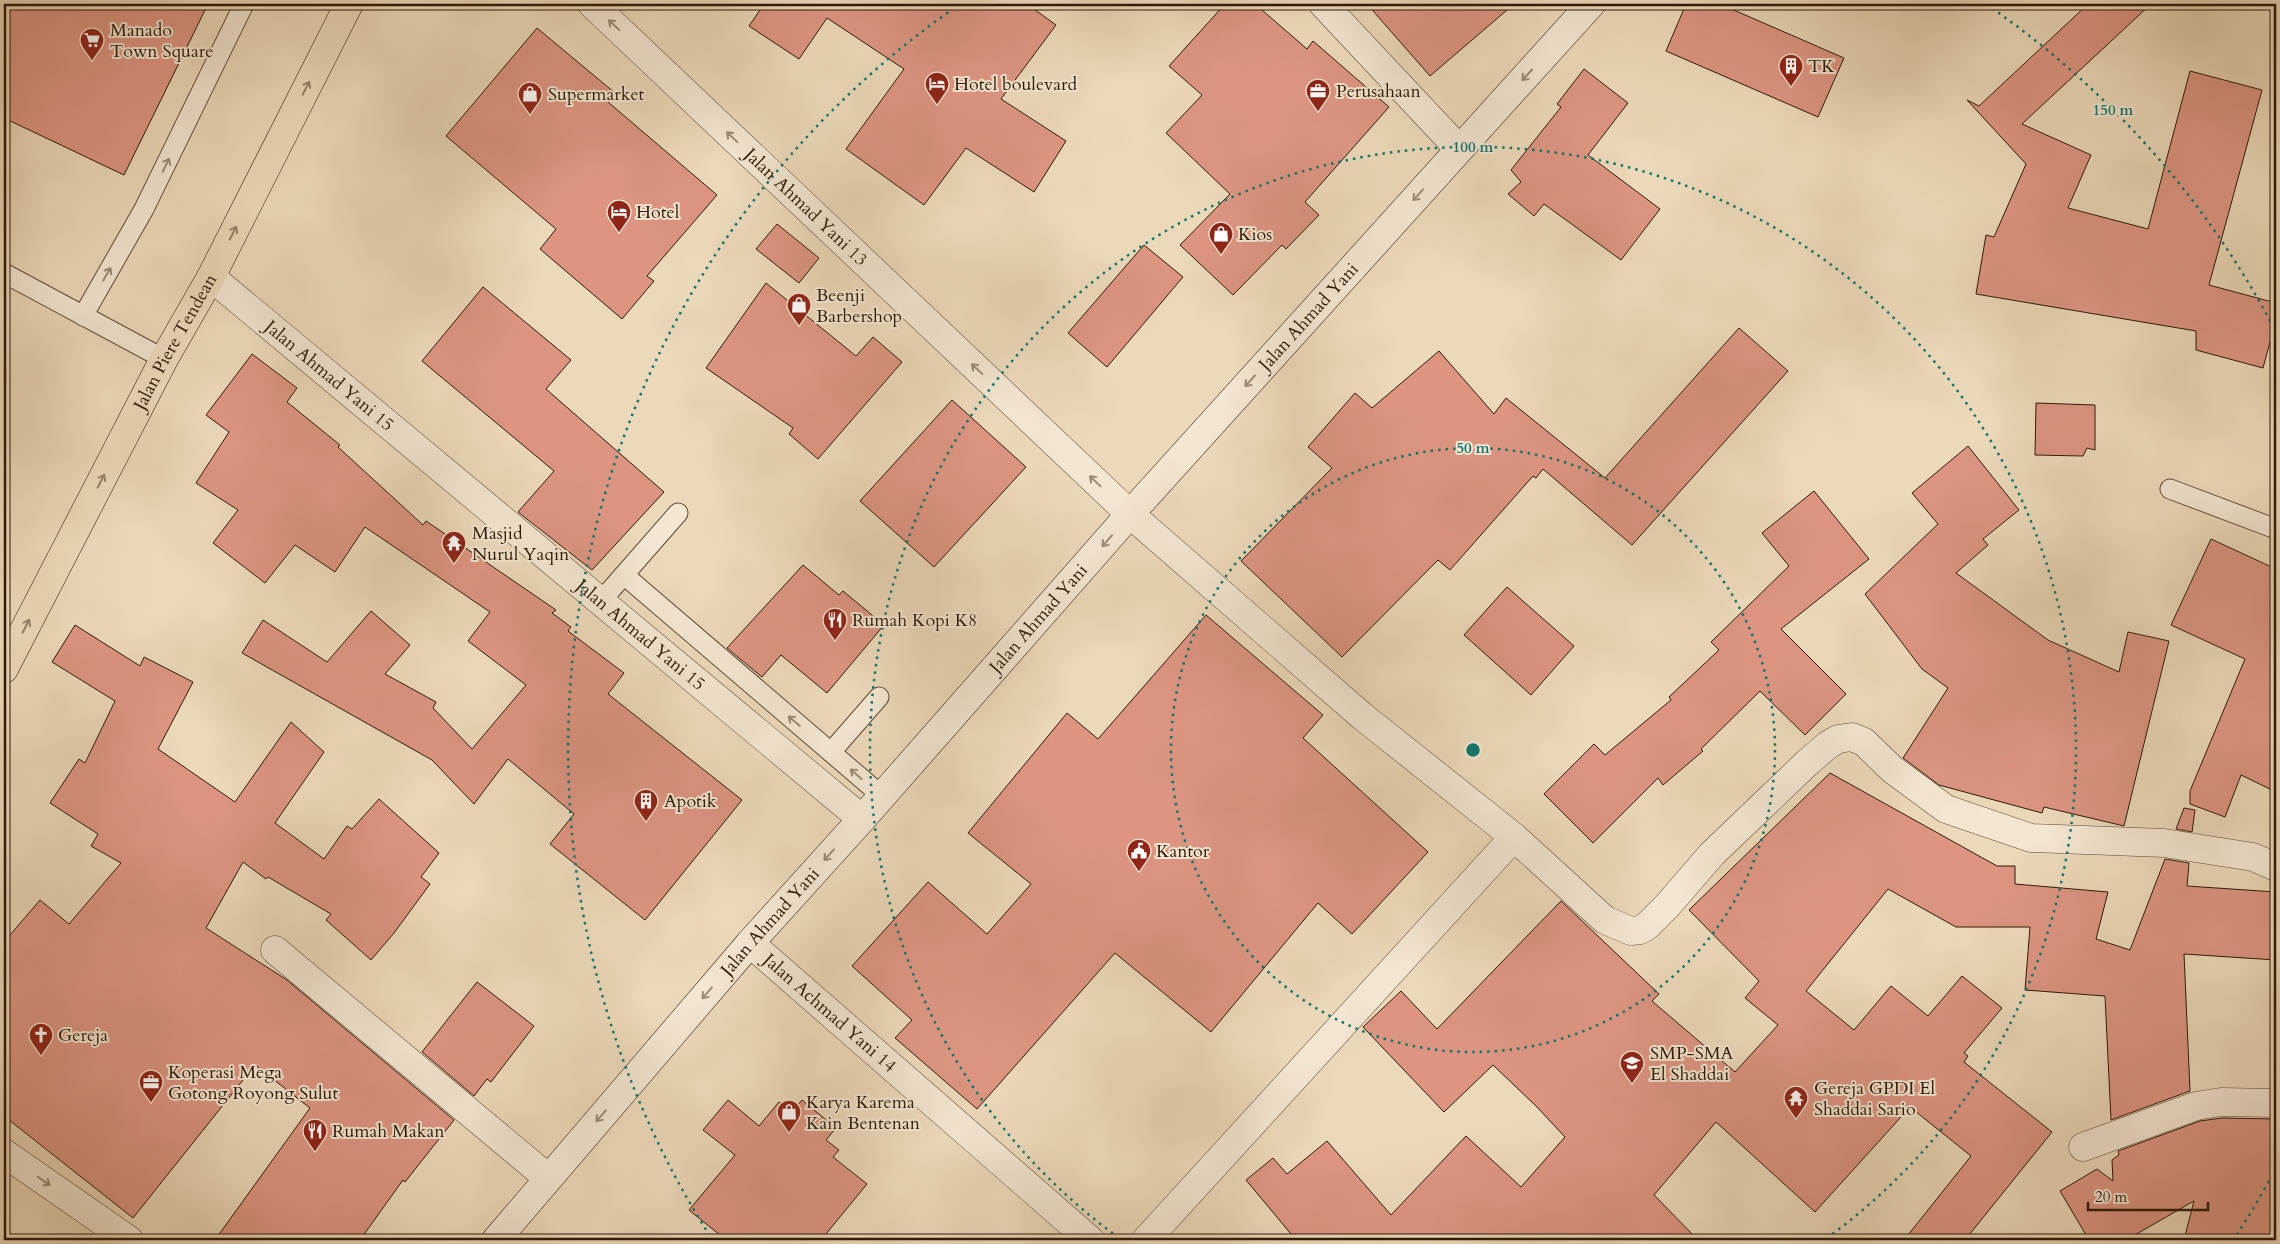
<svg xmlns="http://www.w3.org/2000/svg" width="2280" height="1244" viewBox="0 0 2280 1244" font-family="Cardo,serif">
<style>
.building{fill:#dd9582;stroke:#2d1908}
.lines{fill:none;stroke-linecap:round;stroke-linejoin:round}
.lane-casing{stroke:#5d4934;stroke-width:21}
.street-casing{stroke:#5d4934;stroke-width:29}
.secondary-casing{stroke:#2d1908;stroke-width:29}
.highway-casing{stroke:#2d1908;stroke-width:29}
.lane{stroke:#f3e6d2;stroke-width:19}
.street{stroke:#f3e6d2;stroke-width:28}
.secondary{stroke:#f3e6d2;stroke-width:28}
.highway{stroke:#ecd9ba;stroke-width:28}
.oneway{stroke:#9a8a77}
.oneway2{stroke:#96836a}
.ring{fill:none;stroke:#0f766e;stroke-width:2.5;stroke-dasharray:2.5 5}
.labels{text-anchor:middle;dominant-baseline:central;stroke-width:4;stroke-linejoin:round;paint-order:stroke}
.poi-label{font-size:18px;fill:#2d1908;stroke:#f3e6d2;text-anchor:start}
.street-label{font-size:18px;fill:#2d1908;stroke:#f3e6d2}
.centre{fill:#0f766e;stroke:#f3e6d2;stroke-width:2.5}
.ring-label{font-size:15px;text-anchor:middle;font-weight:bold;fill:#0f766e;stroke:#f3e6d2;stroke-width:4;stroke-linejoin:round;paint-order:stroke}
</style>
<rect width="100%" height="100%" fill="#ecd9ba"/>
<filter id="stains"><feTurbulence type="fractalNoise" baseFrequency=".004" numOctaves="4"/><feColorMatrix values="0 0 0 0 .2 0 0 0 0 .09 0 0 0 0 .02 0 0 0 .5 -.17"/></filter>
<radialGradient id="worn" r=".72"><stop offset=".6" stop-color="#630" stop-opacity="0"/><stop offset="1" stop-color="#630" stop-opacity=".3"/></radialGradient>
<!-- building -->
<g class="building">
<polygon points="4,4 208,4 124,175 4,118"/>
<polygon points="764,4 1027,4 1056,25 1001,99 1066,141 1034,192 966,148 924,205 846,149 904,69 827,18 799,59 749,26"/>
<polygon points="1225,4 1255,4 1307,49 1313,41 1389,107 1305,202 1319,215 1286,249 1282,245 1233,295 1180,245 1230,194 1166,133 1202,95 1169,66"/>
<polygon points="1367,4 1514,4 1430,76"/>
<polygon points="1686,4 1720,4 1844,58 1818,117 1666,51"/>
<polygon points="2088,4 2151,4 2022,124 2091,155 2068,208 2148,229 2190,71 2262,90 2209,285 2276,303 2276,320 2263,368 2196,350 2196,331 1976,294 1986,235 1994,237 2026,164 1967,100 1979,106"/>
<polygon points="537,28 615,93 608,102 717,195 647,276 654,281 622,319 540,249 556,229 446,136"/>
<polygon points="1584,69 1628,103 1588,155 1660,209 1621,260 1544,204 1534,216 1508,194 1521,182 1511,170 1561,107 1557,104"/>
<polygon points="777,224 819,258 799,283 756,249"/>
<polygon points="1144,245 1183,277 1107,367 1068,333"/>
<polygon points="766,283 856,356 873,337 902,362 818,459 789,434 793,428 706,368"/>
<polygon points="483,287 571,360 546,389 664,492 592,570 518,512 554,471 422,361"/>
<polygon points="1739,328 1788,371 1632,545 1543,469 1536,478 1533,476 1450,570 1438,560 1342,657 1241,561 1332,468 1308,447 1355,393 1372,408 1439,351 1494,414 1506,398 1605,478"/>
<polygon points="252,354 297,388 287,402 340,445 338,447 423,525 426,521 556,610 552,613 571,627 568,631 624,673 608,694 742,800 645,920 550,844 574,814 508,759 474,804 432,760 242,653 263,620 327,662 371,611 410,645 385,674 436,702 433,708 472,749 526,685 468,641 490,612 365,527 335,572 295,545 265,583 213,543 238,510 196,483 229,432 206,415"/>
<polygon points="952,400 1026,467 934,567 860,501"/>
<polygon points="2036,403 2095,405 2095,450 2087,448 2083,456 2035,455"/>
<polygon points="1968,446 2019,510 1983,539 1988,545 1956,573 2048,640 2119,672 2128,632 2169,641 2124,826 2044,807 2042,813 1939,785 1903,758 1948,688 1922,669 1865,594 1938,524 1912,493"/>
<polygon points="1814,491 1869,559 1781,629 1846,694 1805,735 1760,691 1701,749 1703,751 1663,785 1658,778 1593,843 1544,794 1594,744 1605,755 1671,700 1669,697 1719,650 1711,642 1789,566 1762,533"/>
<polygon points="2211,539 2276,569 2276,792 2241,775 2225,817 2190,804 2190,791 2245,659 2171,625"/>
<polygon points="803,565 839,595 843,591 884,625 827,693 781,655 762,677 727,648"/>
<polygon points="1507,587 1574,646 1531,695 1464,635"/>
<polygon points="1206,615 1323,715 1303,738 1428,852 1352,934 1318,903 1211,1032 1115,953 977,1109 895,1038 912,1020 852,966 928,882 987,934 1031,884 968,833 1067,713 1098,739"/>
<polygon points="75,625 140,666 144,657 193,682 158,749 235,802 291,722 324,752 275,823 324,859 347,826 352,829 379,799 439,853 421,877 430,884 394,933 371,960 326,920 331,914 268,877 266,879 243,862 206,928 287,980 454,1120 405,1182 403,1180 360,1240 215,1240 310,1108 255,1065 133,1218 4,1116 4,942 40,900 69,924 121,863 91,846 98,834 50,803 79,759 85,763 115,701 52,662"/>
<polygon points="1830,773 1997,866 2015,866 2015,884 2108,892 2096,939 2130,950 2165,859 2189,863 2187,886 2276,892 2276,960 2184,954 2190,1091 2111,1120 2105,996 2025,990 2030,927 1956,927 1888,889 1806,991 1854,1030 1891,986 1928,1016 1962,976 2002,1008 1964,1053 1968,1056 1964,1062 2052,1132 1965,1240 1904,1240 1971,1156 1910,1107 1815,1212 1716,1122 1654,1195 1698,1240 1296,1240 1246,1180 1273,1158 1287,1174 1327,1141 1391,1215 1466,1136 1521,1187 1565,1137 1536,1106 1493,1065 1444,1112 1363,1027 1401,991 1437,1029 1561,901 1659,994 1652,1001 1735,1072 1778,1025 1745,998 1759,981 1689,910"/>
<polygon points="2184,808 2195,810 2192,832 2176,829"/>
<polygon points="477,982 534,1026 491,1082 487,1079 474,1096 422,1052"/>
<polygon points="728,1100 759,1126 779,1102 792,1112 802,1100 836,1128 826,1140 839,1150 833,1157 867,1184 821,1240 726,1240 689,1210 735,1155 703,1130"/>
<polygon points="2222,1118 2276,1119 2276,1240 2184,1240 2194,1201 2126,1240 2089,1240 2060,1191 2097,1169 2113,1181 2112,1160 2119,1155 2118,1151 2200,1121"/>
</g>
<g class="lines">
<defs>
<g id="lane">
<polyline points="4,273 164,359"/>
<polyline points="83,316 144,209 244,4"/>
<polyline points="2170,489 2276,529"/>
<polyline points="624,575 882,796"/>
<polyline points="601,601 678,513"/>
<polyline points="831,752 879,697"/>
</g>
<g id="street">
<path id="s1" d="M592 4 1130 514 1362 716 1514 837 1605 920 1631 931 1640 930 1647 926 1667 906 1712 854 1807 763 1828 745 1838 739 1852 737 1864 742 1893 770 1946 809 2031 838 2164 843 2253 857 2276 867"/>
<polyline points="1323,4 1459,149"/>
<path id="s2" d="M211 277 862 819"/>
<path id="s3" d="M750 943 1090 1240"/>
<polyline points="275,950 548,1178"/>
<polyline points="2083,1147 2196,1106 2221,1102 2276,1103"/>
<polyline points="4,1153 129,1240"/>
<polyline points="1146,1240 1514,837"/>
</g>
<g id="secondary">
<path id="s4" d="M496 1240 750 943 862 819 1130 514 1591 4"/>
</g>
<g id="highway">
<path id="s5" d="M4 669 164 359 211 277 349 4"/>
</g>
</defs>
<!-- lane casing -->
<use href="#lane" class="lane-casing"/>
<!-- street casing -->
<use href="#street" class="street-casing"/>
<!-- secondary casing -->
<use href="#secondary" class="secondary-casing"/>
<!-- highway casing -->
<use href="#highway" class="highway-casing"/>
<!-- lane -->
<use href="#lane" class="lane"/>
<!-- street -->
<use href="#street" class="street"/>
<!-- secondary -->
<use href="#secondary" class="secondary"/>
<!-- highway -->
<use href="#highway" class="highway"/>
</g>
<!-- one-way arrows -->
<defs><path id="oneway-shaft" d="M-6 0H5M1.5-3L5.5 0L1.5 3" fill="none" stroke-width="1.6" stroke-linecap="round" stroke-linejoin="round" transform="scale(1.25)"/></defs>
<g class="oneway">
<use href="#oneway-shaft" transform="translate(614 25) rotate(-137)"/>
<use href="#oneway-shaft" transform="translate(1527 75) rotate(133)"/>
<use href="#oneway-shaft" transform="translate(732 137) rotate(-137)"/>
<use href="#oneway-shaft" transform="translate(166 165) rotate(-64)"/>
<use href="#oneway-shaft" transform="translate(1418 195) rotate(132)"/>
<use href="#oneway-shaft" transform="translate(107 274) rotate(-60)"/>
<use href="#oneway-shaft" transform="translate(977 369) rotate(-137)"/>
<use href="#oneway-shaft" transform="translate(1250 381) rotate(132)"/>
<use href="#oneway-shaft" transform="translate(1095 481) rotate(-137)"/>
<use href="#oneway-shaft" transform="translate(1107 541) rotate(131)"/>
<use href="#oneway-shaft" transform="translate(794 721) rotate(-140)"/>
<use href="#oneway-shaft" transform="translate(856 774) rotate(-139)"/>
<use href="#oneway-shaft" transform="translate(829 855) rotate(132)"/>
<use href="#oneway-shaft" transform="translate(707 993) rotate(131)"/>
<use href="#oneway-shaft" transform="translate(601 1116) rotate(131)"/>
<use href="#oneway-shaft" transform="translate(44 1181) rotate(35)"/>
</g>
<g class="oneway2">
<use href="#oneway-shaft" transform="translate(306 88) rotate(-63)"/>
<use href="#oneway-shaft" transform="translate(233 233) rotate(-63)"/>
<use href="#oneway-shaft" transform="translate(101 481) rotate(-63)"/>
<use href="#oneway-shaft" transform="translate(26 626) rotate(-63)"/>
</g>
<!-- distance rings -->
<g class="ring">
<circle cx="1473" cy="750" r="302"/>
<path d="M1119 1238A603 603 0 1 1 1827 1238"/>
<path d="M2276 1168A905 905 0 0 1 2236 1236M710 1236A905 905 0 0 1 960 4M1986 4A905 905 0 0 1 2276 332"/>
</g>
<!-- icons -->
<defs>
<symbol id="supermarket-pin" viewBox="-11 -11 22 30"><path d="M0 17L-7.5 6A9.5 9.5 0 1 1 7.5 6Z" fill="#8f2418" stroke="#f3e6d2"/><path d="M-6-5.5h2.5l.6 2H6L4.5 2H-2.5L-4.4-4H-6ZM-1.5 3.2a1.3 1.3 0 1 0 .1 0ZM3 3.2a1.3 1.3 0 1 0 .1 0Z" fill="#fff"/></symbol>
<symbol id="building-pin" viewBox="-11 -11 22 30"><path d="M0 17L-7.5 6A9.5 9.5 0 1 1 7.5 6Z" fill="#8f2418" stroke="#f3e6d2"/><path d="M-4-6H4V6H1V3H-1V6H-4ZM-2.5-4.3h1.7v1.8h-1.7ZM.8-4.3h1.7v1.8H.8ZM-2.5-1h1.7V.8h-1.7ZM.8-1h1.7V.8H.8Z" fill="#fff"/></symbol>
<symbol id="hotel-pin" viewBox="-11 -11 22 30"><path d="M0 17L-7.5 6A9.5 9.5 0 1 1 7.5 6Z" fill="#8f2418" stroke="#f3e6d2"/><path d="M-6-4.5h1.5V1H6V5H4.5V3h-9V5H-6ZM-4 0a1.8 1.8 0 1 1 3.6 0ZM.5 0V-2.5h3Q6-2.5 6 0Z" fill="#fff"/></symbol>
<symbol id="office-pin" viewBox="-11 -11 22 30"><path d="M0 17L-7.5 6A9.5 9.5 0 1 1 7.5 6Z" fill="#8f2418" stroke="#f3e6d2"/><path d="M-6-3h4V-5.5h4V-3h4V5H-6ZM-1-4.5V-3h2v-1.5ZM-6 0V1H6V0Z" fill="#fff"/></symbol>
<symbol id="shop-pin" viewBox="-11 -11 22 30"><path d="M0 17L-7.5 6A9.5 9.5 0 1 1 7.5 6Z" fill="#8f2418" stroke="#f3e6d2"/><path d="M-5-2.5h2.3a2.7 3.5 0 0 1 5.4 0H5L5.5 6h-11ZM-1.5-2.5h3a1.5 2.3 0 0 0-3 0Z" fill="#fff"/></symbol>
<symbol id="temple-pin" viewBox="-11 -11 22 30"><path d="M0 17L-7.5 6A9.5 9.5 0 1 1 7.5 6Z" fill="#8f2418" stroke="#f3e6d2"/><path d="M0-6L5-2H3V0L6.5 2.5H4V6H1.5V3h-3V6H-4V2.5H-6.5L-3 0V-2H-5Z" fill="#fff"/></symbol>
<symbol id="restaurant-pin" viewBox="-11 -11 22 30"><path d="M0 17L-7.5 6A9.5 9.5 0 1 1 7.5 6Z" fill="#8f2418" stroke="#f3e6d2"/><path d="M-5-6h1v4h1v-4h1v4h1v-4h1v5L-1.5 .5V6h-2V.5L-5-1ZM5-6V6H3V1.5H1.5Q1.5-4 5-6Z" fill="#fff"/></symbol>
<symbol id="civic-pin" viewBox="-11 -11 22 30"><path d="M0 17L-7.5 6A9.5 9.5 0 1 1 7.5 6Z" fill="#8f2418" stroke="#f3e6d2"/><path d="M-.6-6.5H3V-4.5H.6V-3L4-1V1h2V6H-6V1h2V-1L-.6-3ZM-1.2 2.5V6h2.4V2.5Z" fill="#fff"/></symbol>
<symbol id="church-pin" viewBox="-11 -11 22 30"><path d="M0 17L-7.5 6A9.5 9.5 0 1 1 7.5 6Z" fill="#8f2418" stroke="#f3e6d2"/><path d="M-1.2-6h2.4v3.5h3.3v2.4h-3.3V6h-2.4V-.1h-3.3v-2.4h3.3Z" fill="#fff"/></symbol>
<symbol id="school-pin" viewBox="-11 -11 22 30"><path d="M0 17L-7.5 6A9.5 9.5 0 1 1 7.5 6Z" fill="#8f2418" stroke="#f3e6d2"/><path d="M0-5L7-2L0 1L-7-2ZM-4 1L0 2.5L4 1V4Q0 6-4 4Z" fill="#fff"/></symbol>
</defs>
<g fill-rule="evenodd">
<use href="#supermarket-pin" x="78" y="26" width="28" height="38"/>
<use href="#building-pin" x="1777" y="52" width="28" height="38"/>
<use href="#hotel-pin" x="923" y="70" width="28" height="38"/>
<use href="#office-pin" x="1304" y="77" width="28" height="38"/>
<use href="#shop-pin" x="516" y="80" width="28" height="38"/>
<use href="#hotel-pin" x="605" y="198" width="28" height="38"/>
<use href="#shop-pin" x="1207" y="220" width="28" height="38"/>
<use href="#shop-pin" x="785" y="291" width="28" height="38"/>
<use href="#temple-pin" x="440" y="529" width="28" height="38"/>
<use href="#restaurant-pin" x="821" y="606" width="28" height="38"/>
<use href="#building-pin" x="632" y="787" width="28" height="38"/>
<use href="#civic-pin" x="1125" y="837" width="28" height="38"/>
<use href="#church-pin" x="27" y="1021" width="28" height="38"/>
<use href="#school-pin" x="1618" y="1049" width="28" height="38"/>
<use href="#office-pin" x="137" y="1068" width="28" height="38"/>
<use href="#temple-pin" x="1782" y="1084" width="28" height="38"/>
<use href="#shop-pin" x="775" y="1098" width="28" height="38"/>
<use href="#restaurant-pin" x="301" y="1117" width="28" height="38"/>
</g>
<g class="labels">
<!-- poi labels -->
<g class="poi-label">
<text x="110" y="30">Manado<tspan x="110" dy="21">Town Square</tspan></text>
<text x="1808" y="66">TK</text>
<text x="954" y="84">Hotel boulevard</text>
<text x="1336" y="91">Perusahaan</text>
<text x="548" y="94">Supermarket</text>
<text x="636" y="212">Hotel</text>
<text x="1238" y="234">Kios</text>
<text x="816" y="295">Beenji<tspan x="816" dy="21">Barbershop</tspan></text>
<text x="472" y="533">Masjid<tspan x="472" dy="21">Nurul Yaqin</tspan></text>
<text x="852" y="620">Rumah Kopi K8</text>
<text x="664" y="801">Apotik</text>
<text x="1156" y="851">Kantor</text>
<text x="58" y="1035">Gereja</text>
<text x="1650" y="1053">SMP-SMA<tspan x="1650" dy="21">El Shaddai</tspan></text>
<text x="168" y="1072">Koperasi Mega<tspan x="168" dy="21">Gotong Royong Sulut</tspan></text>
<text x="1814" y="1088">Gereja GPDI El<tspan x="1814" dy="21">Shaddai Sario</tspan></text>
<text x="806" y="1102">Karya Karema<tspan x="806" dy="21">Kain Bentenan</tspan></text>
<text x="332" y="1131">Rumah Makan</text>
</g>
<!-- street labels -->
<g class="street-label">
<text stroke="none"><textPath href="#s1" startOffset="295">Jalan Ahmad Yani 13</textPath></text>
<text stroke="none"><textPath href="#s4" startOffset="1230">Jalan Ahmad Yani</textPath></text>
<text stroke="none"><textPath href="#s5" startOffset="369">Jalan Piere Tendean</textPath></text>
<text stroke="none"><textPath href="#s2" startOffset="154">Jalan Ahmad Yani 15</textPath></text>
<text stroke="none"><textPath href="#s4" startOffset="825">Jalan Ahmad Yani</textPath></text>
<text stroke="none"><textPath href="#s2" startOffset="559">Jalan Ahmad Yani 15</textPath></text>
<text stroke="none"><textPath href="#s4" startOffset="420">Jalan Ahmad Yani</textPath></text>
<text stroke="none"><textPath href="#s3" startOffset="106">Jalan Achmad Yani 14</textPath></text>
</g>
</g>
<circle cx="1473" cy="750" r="8" class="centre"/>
<g class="ring-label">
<text x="2113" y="115">150 m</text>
<text x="1473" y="152">100 m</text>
<text x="1473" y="453">50 m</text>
</g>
<!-- margin -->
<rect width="2280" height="1244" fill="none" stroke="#ecd9ba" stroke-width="20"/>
<rect x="5" y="5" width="2270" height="1234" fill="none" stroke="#2d1908" stroke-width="2.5"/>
<rect x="10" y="10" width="2260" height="1224" fill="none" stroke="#2d1908"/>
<!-- scale -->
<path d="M2088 1202v8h120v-8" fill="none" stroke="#2d1908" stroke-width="2.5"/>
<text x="2095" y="1202" font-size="15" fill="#2d1908" stroke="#f3e6d2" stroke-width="4" paint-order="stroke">20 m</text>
<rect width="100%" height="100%" filter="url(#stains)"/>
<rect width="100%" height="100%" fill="url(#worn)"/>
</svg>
